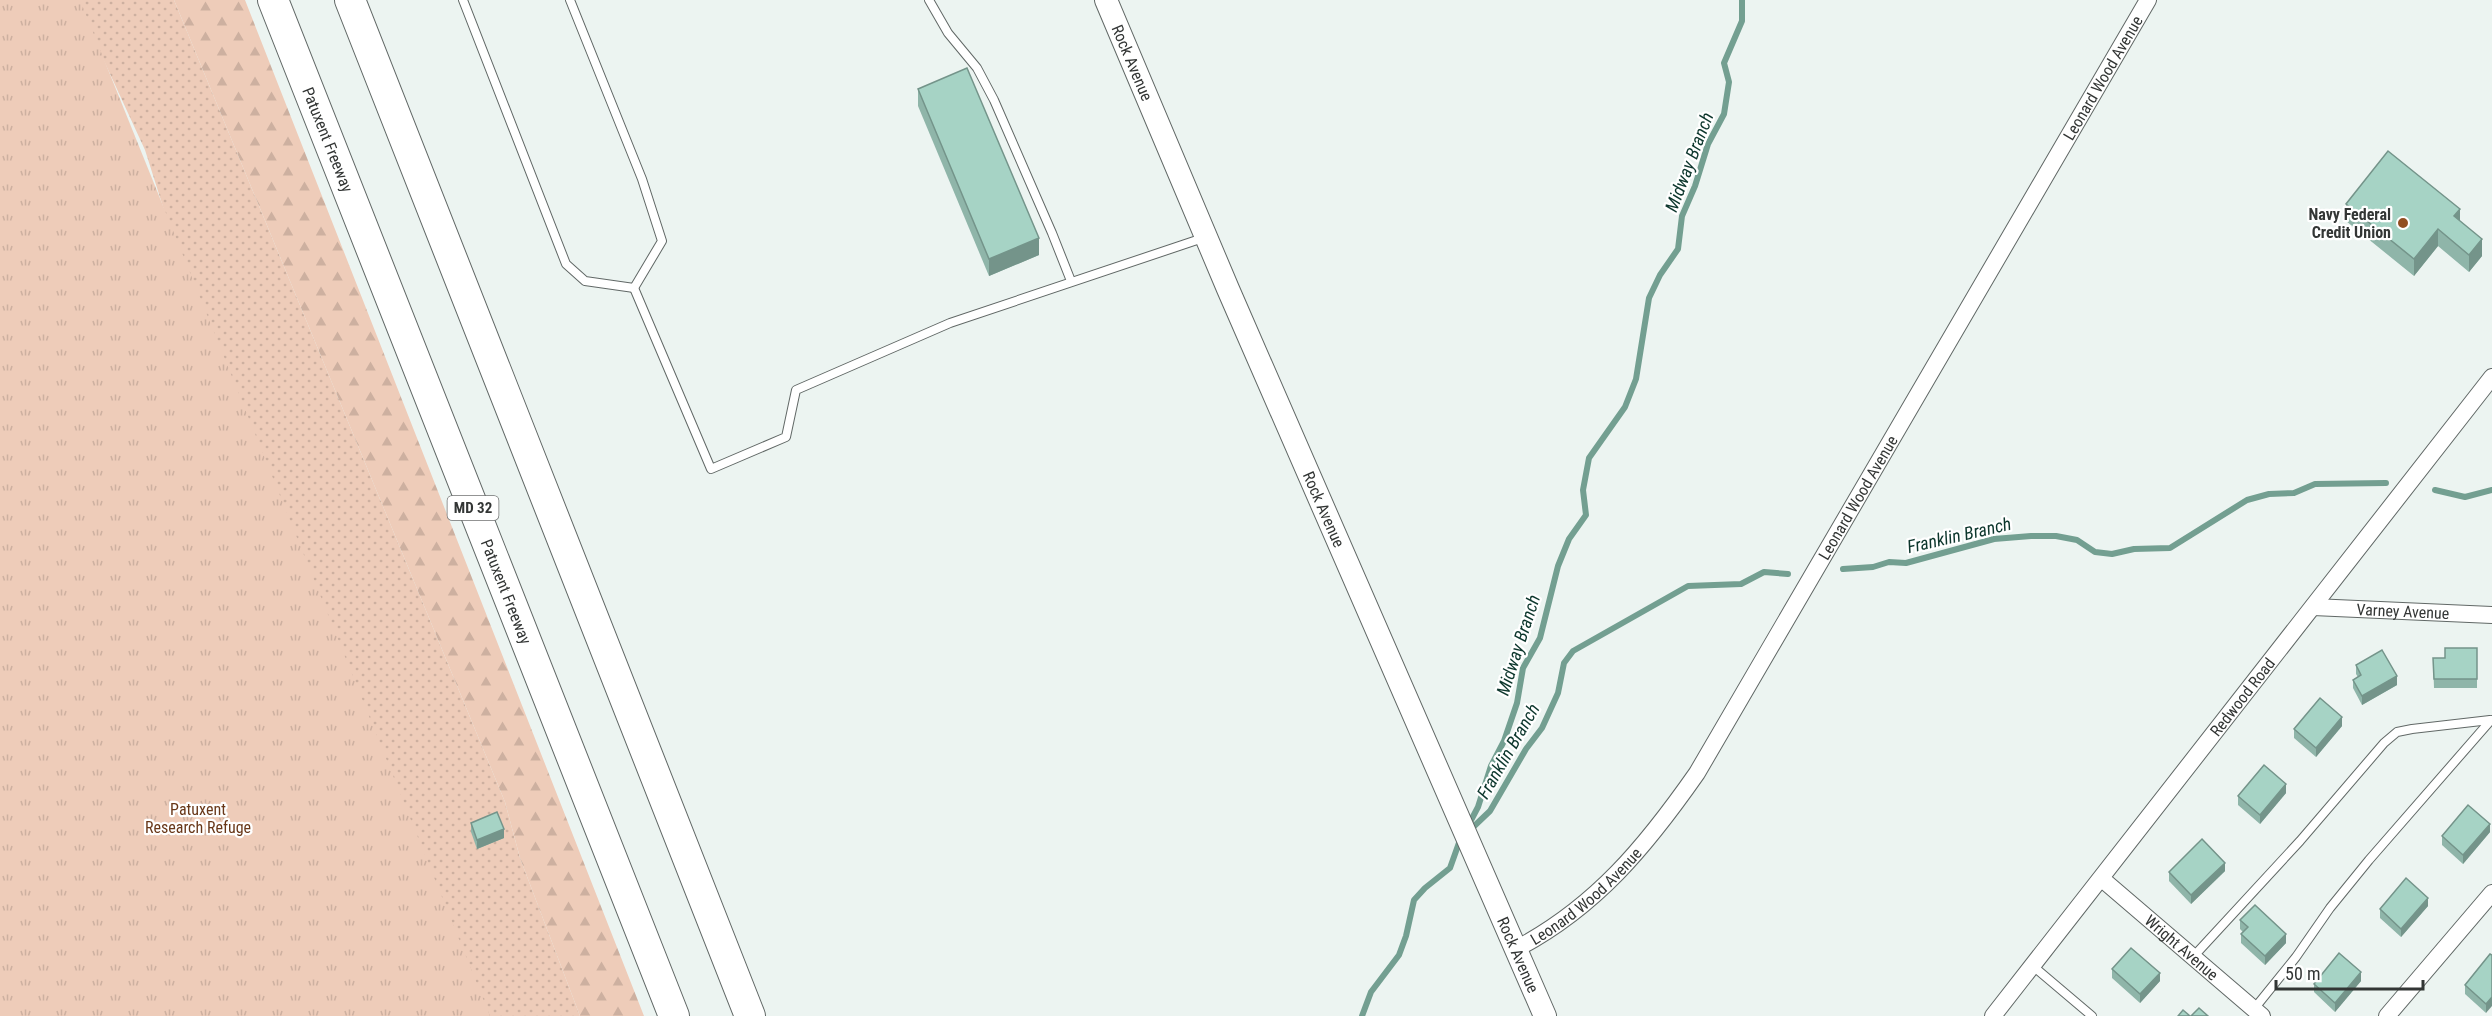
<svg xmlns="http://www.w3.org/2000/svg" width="2492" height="1016" viewBox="0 0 2492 1016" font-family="'Roboto Condensed',sans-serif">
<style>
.grass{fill:url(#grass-dots)}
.forest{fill:url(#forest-firs)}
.park{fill:url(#park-tufts)}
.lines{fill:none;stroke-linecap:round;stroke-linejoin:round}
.stream{stroke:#739f91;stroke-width:6}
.lane-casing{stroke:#616866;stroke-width:10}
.street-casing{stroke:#616866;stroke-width:18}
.secondary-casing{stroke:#616866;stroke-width:24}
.highway-casing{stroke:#616866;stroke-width:32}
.lane{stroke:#fff;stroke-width:8}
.street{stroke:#fff;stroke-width:16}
.secondary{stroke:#fff;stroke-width:22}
.highway{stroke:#fff;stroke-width:30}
.wall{fill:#8fb5a9}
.shaded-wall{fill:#74948a}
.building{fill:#a6d3c5;stroke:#74948a;stroke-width:1.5}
.poi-dot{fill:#924e21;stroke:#fff;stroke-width:2}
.labels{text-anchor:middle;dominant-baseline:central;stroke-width:4.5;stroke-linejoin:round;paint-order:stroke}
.shield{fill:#fff;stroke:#707272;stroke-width:1.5}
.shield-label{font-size:15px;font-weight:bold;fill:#333635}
.street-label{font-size:16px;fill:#333635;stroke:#fff}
.poi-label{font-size:16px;font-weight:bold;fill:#333635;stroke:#fff;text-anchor:end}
.park-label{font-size:16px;fill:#683718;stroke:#fff}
.water-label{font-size:18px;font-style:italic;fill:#0c362c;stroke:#fff}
</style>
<defs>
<pattern id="grass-dots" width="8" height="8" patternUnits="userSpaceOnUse" patternTransform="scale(1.5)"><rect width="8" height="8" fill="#eeccb9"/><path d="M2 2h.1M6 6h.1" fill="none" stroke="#cdb0a0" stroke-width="1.8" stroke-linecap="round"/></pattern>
<pattern id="forest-firs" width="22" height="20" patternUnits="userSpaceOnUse" patternTransform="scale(1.5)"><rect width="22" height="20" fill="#eeccb9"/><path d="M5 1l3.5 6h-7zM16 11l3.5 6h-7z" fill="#cdb0a0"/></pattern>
<pattern id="park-tufts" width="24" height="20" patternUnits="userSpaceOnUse" patternTransform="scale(1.5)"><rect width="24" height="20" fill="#eeccb9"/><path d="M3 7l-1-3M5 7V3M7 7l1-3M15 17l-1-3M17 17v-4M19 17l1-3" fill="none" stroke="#cdb0a0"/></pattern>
</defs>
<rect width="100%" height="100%" fill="#ecf4f1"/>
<!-- grass -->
<polygon class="grass" points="76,0 174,0 505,802 520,858 580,1016 145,1016 0,354 184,273 145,150"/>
<!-- forest -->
<polygon class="forest" points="174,0 245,0 644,1016 580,1016 520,858 505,802"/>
<!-- park -->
<polygon class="park" points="0,0 80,0 490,1016 0,1016"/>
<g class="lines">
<!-- stream -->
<g class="stream">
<polyline points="2435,490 2465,497 2492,490"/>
<polyline points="1843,569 1873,567 1889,562 1906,563 1994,539 2031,536 2056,536 2077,540 2095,552 2112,554 2134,549 2170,548 2247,500 2269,494 2294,493 2315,484 2386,483"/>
<polyline points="1468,826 1478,807 1491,766 1504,741 1517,703 1523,668 1540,638 1558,566 1569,539 1586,515 1583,490 1589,458 1625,407 1636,379 1649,298 1660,275 1678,249 1682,216 1695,186 1708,144 1724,114 1729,82 1724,63 1742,21 1742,0"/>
<polyline points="1469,831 1490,811 1526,749 1542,728 1558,693 1564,663 1573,651 1688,586 1741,584 1764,572 1788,574"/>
<polyline points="1362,1016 1371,992 1399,955 1406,936 1414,900 1425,888 1450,868 1460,840"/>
</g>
<defs>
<g id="lane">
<polyline points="463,0 566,264 585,281 634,288"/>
<polyline points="570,0 642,179 662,241 634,288"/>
<polyline points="929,0 948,33 977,68 994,100 1052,233 1071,281"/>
<polyline points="634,288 711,469 786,437 796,390 950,323 1206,237"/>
<polyline points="2193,957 2300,841 2384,743 2397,732 2412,729 2490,720"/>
<polyline points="2033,966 2092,1016"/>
<polyline points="2254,1009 2296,957 2330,908 2369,860 2491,720"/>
</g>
<g id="street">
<path id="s1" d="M2313 607 2492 615"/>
<path id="s2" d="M2102 879 2262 1016"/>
<path id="s3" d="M1516 949C1596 907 1646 846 1697 773L2148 0"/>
<path id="s4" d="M1993 1016 2492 377"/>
<polyline points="2387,1016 2492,893"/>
</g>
<g id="secondary">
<path id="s5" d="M1106 0 1228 289 1545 1016"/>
</g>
<g id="highway">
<path id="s6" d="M273 0 674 1016"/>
<polyline points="350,0 750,1016"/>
</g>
</defs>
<!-- lane casing -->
<use href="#lane" class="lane-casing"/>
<!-- street casing -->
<use href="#street" class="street-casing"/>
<!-- secondary casing -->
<use href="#secondary" class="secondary-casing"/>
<!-- highway casing -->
<use href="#highway" class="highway-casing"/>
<!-- lane -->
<use href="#lane" class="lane"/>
<!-- street -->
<use href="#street" class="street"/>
<!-- secondary -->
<use href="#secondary" class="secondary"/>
<!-- highway -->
<use href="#highway" class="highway"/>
</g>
<!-- wall -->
<g class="wall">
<polygon points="918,89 1039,255 989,276 918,106"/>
<polygon points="2346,204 2460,221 2482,256 2469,272 2438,246 2414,276 2346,221"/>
<polygon points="2477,648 2477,688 2434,688 2433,658 2445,658"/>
<polygon points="2356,665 2397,685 2362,705 2353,688 2353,680 2358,677 2356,674"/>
<polygon points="2342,726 2316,757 2294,738 2294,729"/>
<polygon points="2286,793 2260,824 2238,805 2238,796"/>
<polygon points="471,823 504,838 477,849 471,832"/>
<polygon points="2490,832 2463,864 2442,845 2442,836"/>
<polygon points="2225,871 2191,904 2169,881 2169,872"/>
<polygon points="2428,906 2401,937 2380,918 2380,909"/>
<polygon points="2240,920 2286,943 2265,965 2241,943 2241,934 2243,932 2240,929"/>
<polygon points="2490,954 2486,1013 2465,994 2465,985"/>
<polygon points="2112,969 2160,981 2140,1003 2112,978"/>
<polygon points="2361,981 2335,1012 2314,992 2314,984"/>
</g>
<!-- shaded-wall -->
<g class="shaded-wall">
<polygon points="2460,209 2460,226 2454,216"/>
<polygon points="2438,229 2438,246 2414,276 2414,259"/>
<polygon points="1039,238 1039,255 989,276 989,259"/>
<polygon points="2482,239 2482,256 2469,272 2469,255"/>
<polygon points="2397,676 2397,685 2362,705 2362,696"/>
<polygon points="2342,717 2342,726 2316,757 2316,748"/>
<polygon points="2286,784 2286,793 2260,824 2260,815"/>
<polygon points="2490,824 2490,832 2463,864 2463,855"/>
<polygon points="504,829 504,838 477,849 477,840"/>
<polygon points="2225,863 2225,871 2191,904 2191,895"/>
<polygon points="2428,898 2428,906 2401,937 2401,929"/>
<polygon points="2286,934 2286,943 2265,965 2265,956"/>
<polygon points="2361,972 2361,981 2335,1012 2335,1003"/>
<polygon points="2160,973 2160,981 2140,1003 2140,994"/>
<polygon points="2492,997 2492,1006 2486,1013 2486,1004"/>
</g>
<!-- building -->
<g class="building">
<polygon points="967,68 1039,238 989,259 918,89"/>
<polygon points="2388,151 2460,209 2454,216 2482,239 2469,255 2438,229 2414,259 2346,204"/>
<polygon points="2445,648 2477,648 2477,679 2434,679 2433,658 2445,658"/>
<polygon points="2382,650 2397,676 2362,696 2353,680 2361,675 2356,665"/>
<polygon points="2320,698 2342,717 2316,748 2294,729"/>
<polygon points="2264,765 2286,784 2260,815 2238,796"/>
<polygon points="2468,805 2490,824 2463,855 2442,836"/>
<polygon points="497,812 504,829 477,840 471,823"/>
<polygon points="2202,839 2225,863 2191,895 2169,872"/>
<polygon points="2406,878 2428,898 2401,929 2380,909"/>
<polygon points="2255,905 2286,934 2265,956 2241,934 2248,927 2240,920"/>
<polygon points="2131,948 2160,973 2140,994 2112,969"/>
<polygon points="2339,953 2361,972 2335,1003 2314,984"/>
<polygon points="2490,954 2492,955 2492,997 2486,1004 2465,985"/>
<polygon points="2199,1008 2208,1016 2191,1016"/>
<polygon points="2183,1010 2190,1016 2178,1016"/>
</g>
<!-- markers -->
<circle class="poi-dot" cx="2403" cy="223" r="6"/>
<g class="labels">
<!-- shield labels -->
<rect class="shield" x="447.5" y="496" width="51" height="24" rx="4.5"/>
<g class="shield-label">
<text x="473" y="508">MD 32</text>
</g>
<!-- street labels -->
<g class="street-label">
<text stroke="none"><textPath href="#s5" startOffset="68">Rock Avenue</textPath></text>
<text stroke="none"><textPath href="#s3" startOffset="1060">Leonard Wood Avenue</textPath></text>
<text stroke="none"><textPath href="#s6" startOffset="150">Patuxent Freeway</textPath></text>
<text stroke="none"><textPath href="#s3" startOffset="574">Leonard Wood Avenue</textPath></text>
<text stroke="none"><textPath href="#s5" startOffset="554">Rock Avenue</textPath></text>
<text stroke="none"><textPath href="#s6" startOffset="636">Patuxent Freeway</textPath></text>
<text stroke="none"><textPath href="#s1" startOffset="90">Varney Avenue</textPath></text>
<text stroke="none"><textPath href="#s4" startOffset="405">Redwood Road</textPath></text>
<text stroke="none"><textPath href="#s3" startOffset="88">Leonard Wood Avenue</textPath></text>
<text stroke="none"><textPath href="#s2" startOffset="105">Wright Avenue</textPath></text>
<text stroke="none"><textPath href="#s5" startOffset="1040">Rock Avenue</textPath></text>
</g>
<!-- poi labels -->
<g class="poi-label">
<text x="2391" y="214">Navy Federal<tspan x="2391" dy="18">Credit Union</tspan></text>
</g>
<!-- park labels -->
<g class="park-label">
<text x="198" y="809">Patuxent<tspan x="198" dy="18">Research Refuge</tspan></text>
</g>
<!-- water labels -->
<g class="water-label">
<text transform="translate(1689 162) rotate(-69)">Midway Branch</text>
<text transform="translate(1959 535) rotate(-13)">Franklin Branch</text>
<text transform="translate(1518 645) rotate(-72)">Midway Branch</text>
<text transform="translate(1508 751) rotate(-60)">Franklin Branch</text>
</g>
</g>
<!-- scale -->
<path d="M2276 980v9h147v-9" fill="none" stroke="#333635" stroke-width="3"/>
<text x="2285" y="980" font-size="18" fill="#333635" stroke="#ffffff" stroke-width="4.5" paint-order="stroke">50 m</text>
</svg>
